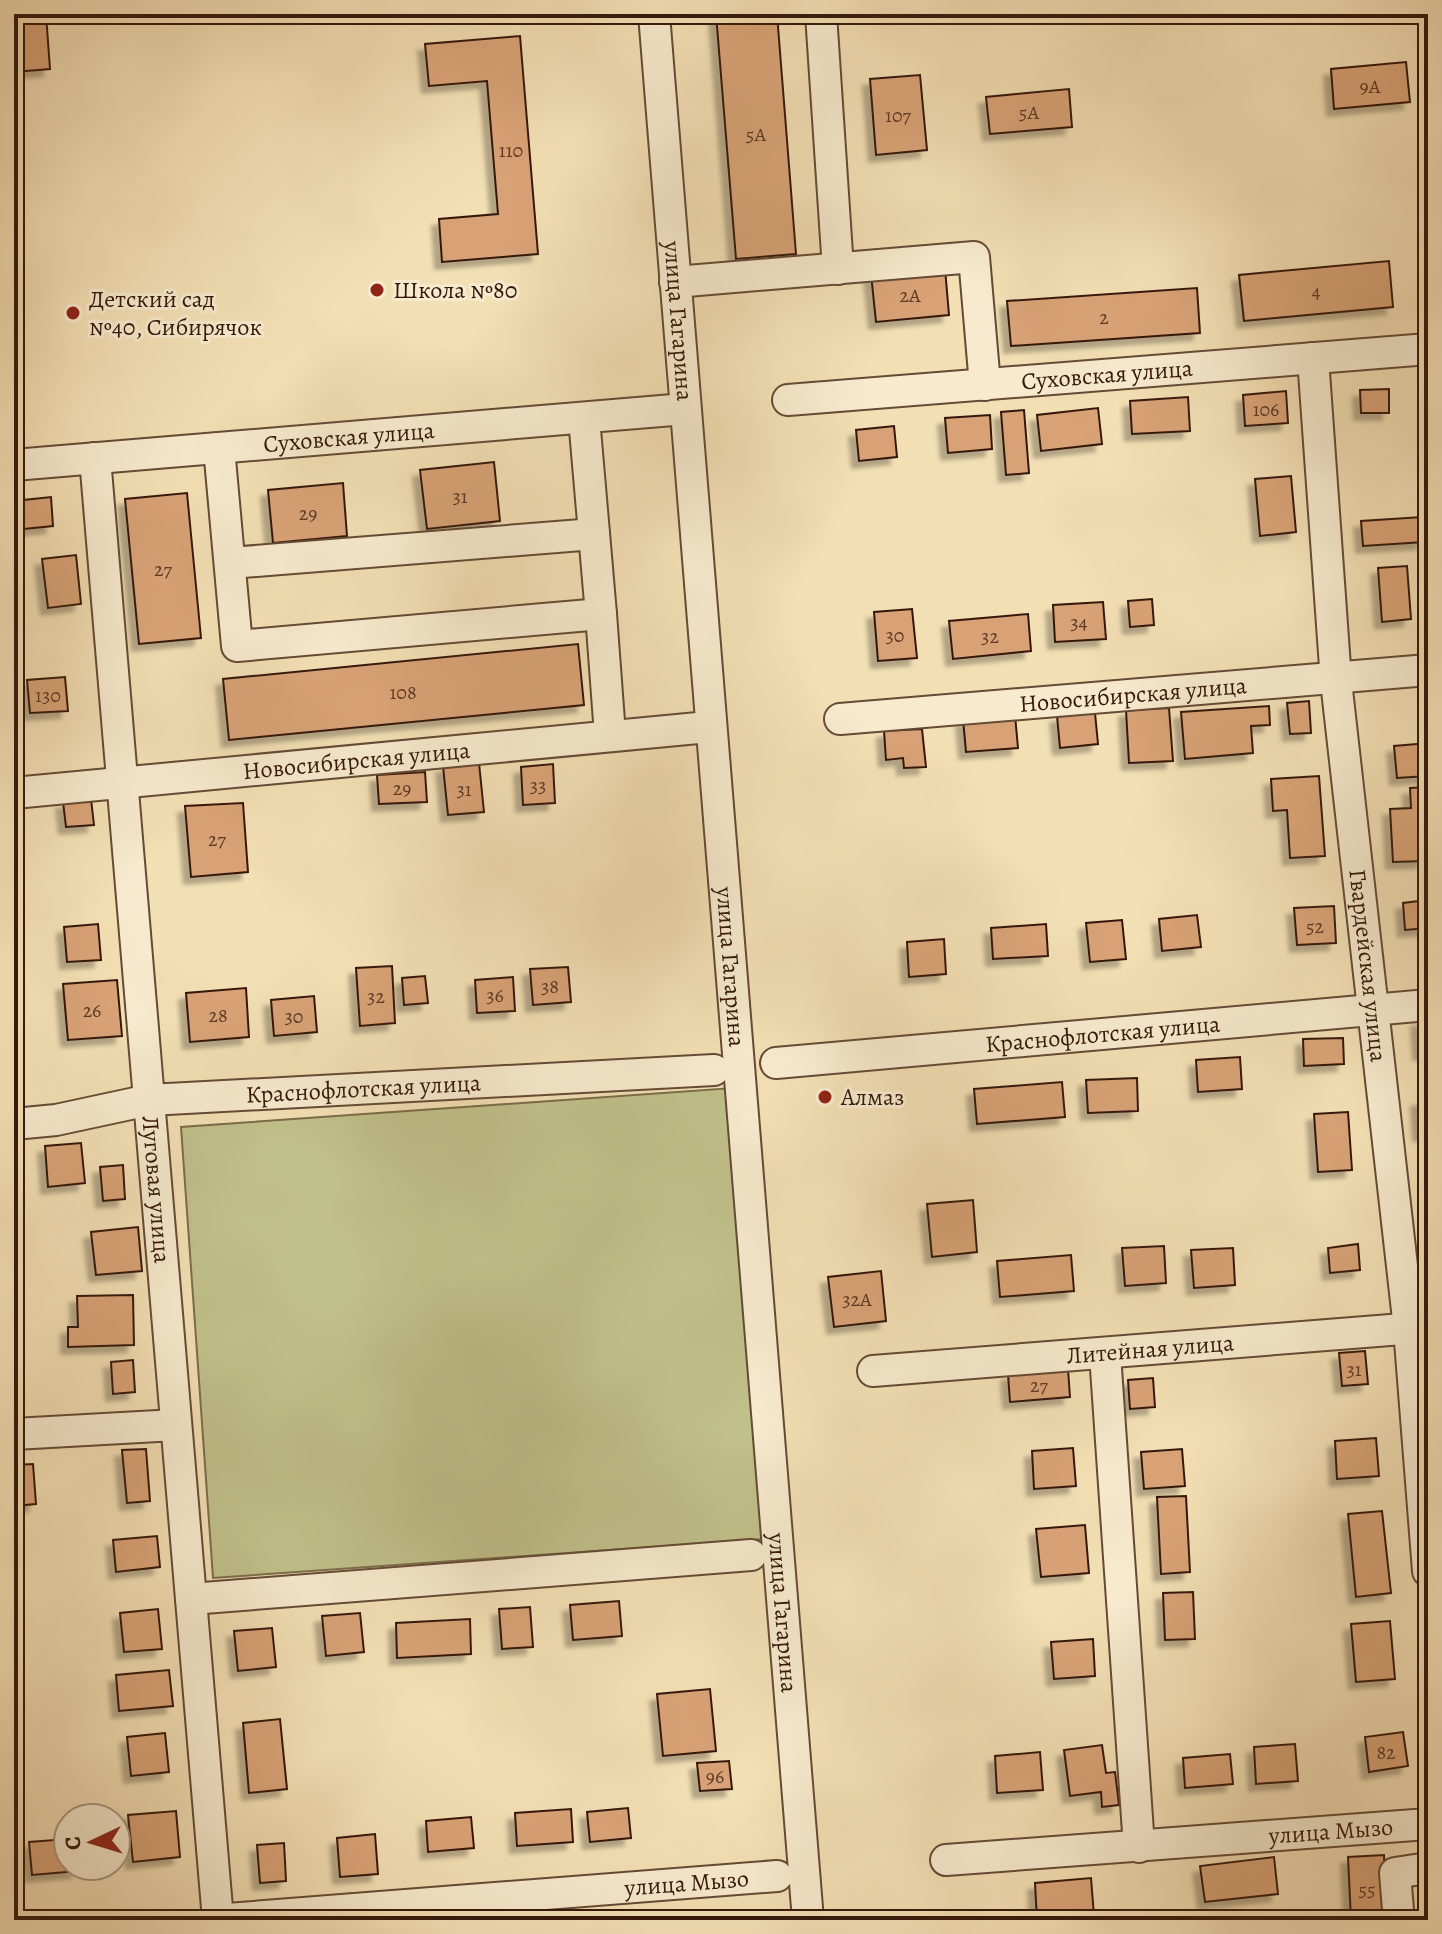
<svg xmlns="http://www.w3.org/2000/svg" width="1442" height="1934" viewBox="0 0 1442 1934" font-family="Alegreya,serif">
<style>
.green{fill:#c0c08a;stroke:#7b6c4a;stroke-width:2}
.building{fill:#d8a276;stroke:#36180b;stroke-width:2;filter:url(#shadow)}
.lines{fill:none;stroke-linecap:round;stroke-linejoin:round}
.minor-casing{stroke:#654a35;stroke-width:34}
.minor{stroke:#f7eace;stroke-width:30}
.poi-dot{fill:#8f2418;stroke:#f7eace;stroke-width:3}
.labels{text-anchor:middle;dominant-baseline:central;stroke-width:6;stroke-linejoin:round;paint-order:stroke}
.number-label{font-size:20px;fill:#5e3a26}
.poi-label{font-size:24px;fill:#36180b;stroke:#f7eace;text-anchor:start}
.street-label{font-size:24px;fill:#36180b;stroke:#f7eace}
</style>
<defs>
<filter id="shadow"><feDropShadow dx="-7" dy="7" stdDeviation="2" flood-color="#0004"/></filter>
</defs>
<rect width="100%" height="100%" fill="#f3dfb4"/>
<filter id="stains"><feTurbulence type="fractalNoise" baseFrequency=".0025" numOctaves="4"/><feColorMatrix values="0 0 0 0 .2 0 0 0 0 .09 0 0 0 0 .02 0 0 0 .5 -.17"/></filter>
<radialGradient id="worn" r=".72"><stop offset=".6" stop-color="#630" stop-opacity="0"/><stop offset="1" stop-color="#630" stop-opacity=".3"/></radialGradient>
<!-- green -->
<polygon class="green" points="733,1088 765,1539 213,1578 181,1127"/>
<!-- building -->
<g class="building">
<polygon points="14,14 46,14 50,69 14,72"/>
<polygon points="716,14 777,14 796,254 736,259"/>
<polygon points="520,36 538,254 442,262 439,219 498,214 487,81 429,86 425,44"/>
<polygon points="1406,62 1410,102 1334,109 1331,69"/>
<polygon points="920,75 927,150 876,155 870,79"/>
<polygon points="1069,89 1072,127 990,134 986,97"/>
<polygon points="1389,261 1393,307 1244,321 1239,275"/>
<polygon points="945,268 949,315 876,322 871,274"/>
<polygon points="1197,288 1200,333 1011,346 1007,301"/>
<polygon points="1389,389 1389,413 1361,413 1360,390"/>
<polygon points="1286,391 1288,423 1245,426 1243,395"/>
<polygon points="1188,397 1190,431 1132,434 1130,401"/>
<polygon points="1098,408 1102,444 1041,451 1037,415"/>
<polygon points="1024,410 1029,473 1006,475 1001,412"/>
<polygon points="990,415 992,449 948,453 945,418"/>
<polygon points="894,426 897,457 859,461 856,430"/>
<polygon points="494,462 500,521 427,529 420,470"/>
<polygon points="1291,476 1296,532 1260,536 1255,479"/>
<polygon points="343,483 347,536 273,543 268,490"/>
<polygon points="187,493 201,638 139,644 125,499"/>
<polygon points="51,497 53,526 14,530 14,501"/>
<polygon points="1422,517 1424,542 1363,546 1361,521"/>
<polygon points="76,555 81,604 48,608 42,559"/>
<polygon points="1407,566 1411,619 1382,622 1378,568"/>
<polygon points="1152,599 1154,625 1130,627 1128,601"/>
<polygon points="1103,602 1106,639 1055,642 1053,605"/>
<polygon points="912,609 917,658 878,661 874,612"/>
<polygon points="1028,614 1031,651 953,659 949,621"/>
<polygon points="578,644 584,705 229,740 223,679"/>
<polygon points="65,677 68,711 30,713 27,680"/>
<polygon points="1309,701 1311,733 1290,734 1287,703"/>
<polygon points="1269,706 1270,725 1251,726 1253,753 1185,759 1181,712"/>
<polygon points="1169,708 1173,761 1129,763 1126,710"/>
<polygon points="1095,713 1098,744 1060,748 1057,716"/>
<polygon points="1015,715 1018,748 966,752 963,719"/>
<polygon points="922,729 926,767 904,768 903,758 886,760 884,731"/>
<polygon points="1428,743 1428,776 1397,778 1394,746"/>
<polygon points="479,763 484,812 448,815 443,766"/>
<polygon points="553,764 555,803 523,805 521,767"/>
<polygon points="425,772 427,802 379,804 377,775"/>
<polygon points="1319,776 1325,856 1290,858 1287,810 1273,811 1271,779"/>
<polygon points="1428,787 1428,833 1422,833 1424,861 1393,862 1390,809 1411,808 1410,788"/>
<polygon points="91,799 94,825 66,827 63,802"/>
<polygon points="243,803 248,872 191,877 185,806"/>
<polygon points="1428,900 1428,928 1405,930 1403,903"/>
<polygon points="1334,906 1336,943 1297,945 1294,908"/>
<polygon points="1197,915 1201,947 1162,951 1159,919"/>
<polygon points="1122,920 1126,959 1090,962 1086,923"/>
<polygon points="98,924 101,960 67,962 64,927"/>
<polygon points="1046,924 1048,956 993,959 991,928"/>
<polygon points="944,939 946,974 909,977 907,942"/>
<polygon points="392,966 395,1023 360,1026 356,968"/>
<polygon points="568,967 571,1002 533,1005 530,969"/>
<polygon points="425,976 428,1003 404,1005 402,978"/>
<polygon points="513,977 515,1011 477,1013 475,980"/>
<polygon points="117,980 122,1036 68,1040 63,984"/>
<polygon points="246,988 249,1037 190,1042 186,993"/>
<polygon points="314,996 317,1032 274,1036 271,1000"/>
<polygon points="1428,1019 1428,1053 1420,1053 1418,1020"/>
<polygon points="1343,1038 1344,1064 1304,1066 1303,1039"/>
<polygon points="1240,1057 1242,1089 1198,1092 1196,1060"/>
<polygon points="1137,1078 1138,1111 1088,1113 1086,1080"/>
<polygon points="1062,1082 1065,1117 977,1124 974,1089"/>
<polygon points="1428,1099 1428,1133 1420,1134 1418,1100"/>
<polygon points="1348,1112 1352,1170 1318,1172 1314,1114"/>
<polygon points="81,1143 85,1183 48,1187 45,1146"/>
<polygon points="123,1165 125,1199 103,1201 100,1167"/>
<polygon points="973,1200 977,1252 932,1257 927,1204"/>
<polygon points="138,1227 142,1271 96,1275 91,1232"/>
<polygon points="1358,1244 1360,1270 1330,1273 1328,1248"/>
<polygon points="1164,1246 1166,1283 1125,1286 1122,1248"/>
<polygon points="1233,1248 1235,1285 1194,1288 1191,1250"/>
<polygon points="1071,1255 1074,1291 1000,1297 997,1261"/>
<polygon points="881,1271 886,1321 834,1327 828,1277"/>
<polygon points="133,1295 134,1345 68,1347 68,1327 78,1327 77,1296"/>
<polygon points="1365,1351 1368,1384 1342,1386 1339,1353"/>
<polygon points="133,1360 135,1392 113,1394 111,1362"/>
<polygon points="1068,1369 1070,1397 1010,1402 1008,1374"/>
<polygon points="1153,1378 1155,1407 1130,1409 1128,1380"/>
<polygon points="1376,1438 1379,1476 1337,1479 1335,1441"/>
<polygon points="1073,1448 1076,1486 1034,1489 1032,1451"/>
<polygon points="146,1449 150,1501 127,1503 122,1450"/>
<polygon points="1182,1449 1185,1486 1144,1489 1141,1452"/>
<polygon points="33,1464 36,1504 14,1506 14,1465"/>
<polygon points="1186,1496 1190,1572 1161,1574 1157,1497"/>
<polygon points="1382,1511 1391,1593 1356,1597 1348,1514"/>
<polygon points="1085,1525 1089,1573 1041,1577 1036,1529"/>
<polygon points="157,1536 160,1567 116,1572 113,1540"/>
<polygon points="1193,1592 1195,1639 1165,1640 1163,1593"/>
<polygon points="619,1601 622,1636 573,1640 570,1605"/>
<polygon points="530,1607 533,1647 502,1649 499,1609"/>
<polygon points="158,1609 162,1649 124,1652 120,1613"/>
<polygon points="360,1613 364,1652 326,1656 322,1616"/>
<polygon points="470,1619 471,1654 397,1658 396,1623"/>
<polygon points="1390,1621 1395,1679 1356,1682 1351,1624"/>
<polygon points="272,1628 276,1667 238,1671 234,1631"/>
<polygon points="1093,1639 1095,1676 1054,1679 1051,1642"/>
<polygon points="169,1670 173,1706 119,1711 116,1675"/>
<polygon points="710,1689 716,1751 663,1756 657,1694"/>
<polygon points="280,1719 287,1789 249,1793 243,1723"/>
<polygon points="1403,1732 1408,1766 1369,1772 1365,1737"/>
<polygon points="165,1733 169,1772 131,1776 127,1737"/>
<polygon points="1295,1744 1298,1781 1256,1784 1254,1747"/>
<polygon points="1102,1745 1106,1773 1115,1772 1119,1805 1102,1807 1101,1792 1070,1796 1064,1750"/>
<polygon points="1040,1752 1043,1790 997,1793 995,1756"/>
<polygon points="1230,1754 1233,1784 1185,1788 1183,1758"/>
<polygon points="729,1761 732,1789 700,1791 697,1763"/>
<polygon points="628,1808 631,1838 590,1842 587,1812"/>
<polygon points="571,1809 573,1842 517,1846 515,1813"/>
<polygon points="176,1811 180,1857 133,1862 128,1815"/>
<polygon points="471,1817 474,1848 428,1852 426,1821"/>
<polygon points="375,1834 378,1874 340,1877 337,1838"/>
<polygon points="68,1839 68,1866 78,1866 78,1871 32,1875 29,1842"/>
<polygon points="284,1843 286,1881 260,1883 257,1845"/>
<polygon points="1384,1855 1387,1920 1351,1920 1348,1857"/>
<polygon points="1274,1857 1278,1894 1205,1902 1200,1866"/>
<polygon points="1091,1878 1094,1915 1037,1920 1035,1883"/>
<polygon points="552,1914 552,1920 506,1920 506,1917"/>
<polygon points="635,1915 635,1920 578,1920 578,1917"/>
</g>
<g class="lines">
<defs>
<g id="minor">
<path id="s1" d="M654 14 808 1920"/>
<polyline points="821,14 838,269"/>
<polyline points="675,282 974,257 985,385"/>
<path id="s2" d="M1313 358 1336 681 1409 1328 1428 1571"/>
<path id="s3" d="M788 400 1428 349"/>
<polyline points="219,448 237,646 601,614 584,418"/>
<path id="s4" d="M95 458 218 1920"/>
<path id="s5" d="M14 465 685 409"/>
<polyline points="230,563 594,534"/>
<polyline points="601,614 610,735"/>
<path id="s6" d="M840 719 1428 670"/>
<path id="s7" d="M14 793 698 728"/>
<path id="s8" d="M776 1063 1428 1005"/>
<path id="s9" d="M14 1124 56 1120 149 1100 714 1070"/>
<polyline points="1105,1354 1139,1847"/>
<path id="s10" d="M873 1371 1428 1327"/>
<polyline points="14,1434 176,1425"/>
<polyline points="191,1599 751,1555"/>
<path id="s11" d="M946 1860 1428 1824"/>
<polyline points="1398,1910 1395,1873 1428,1868"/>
<path id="s12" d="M214 1920 777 1876"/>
</g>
</defs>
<!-- minor casing -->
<use href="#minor" class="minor-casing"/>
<!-- minor -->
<use href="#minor" class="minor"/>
</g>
<!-- markers -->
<g class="poi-dot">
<circle cx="377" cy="290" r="8"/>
<circle cx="73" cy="313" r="8"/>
<circle cx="825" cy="1097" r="8"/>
</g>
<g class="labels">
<!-- number labels -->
<g class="number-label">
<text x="1370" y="86">9А</text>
<text x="1029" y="112">5А</text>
<text x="898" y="115">107</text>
<text x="756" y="134">5А</text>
<text x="511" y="150">110</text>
<text x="1316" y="291">4</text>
<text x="910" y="295">2А</text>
<text x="1104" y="317">2</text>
<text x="1266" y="409">106</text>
<text x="460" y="496">31</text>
<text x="308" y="513">29</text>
<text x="163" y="569">27</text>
<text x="1079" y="622">34</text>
<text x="895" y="635">30</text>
<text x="990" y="636">32</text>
<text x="403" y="692">108</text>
<text x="48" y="695">130</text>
<text x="538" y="785">33</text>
<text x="402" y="788">29</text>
<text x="464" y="789">31</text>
<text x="217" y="839">27</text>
<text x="1315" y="926">52</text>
<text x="550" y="986">38</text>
<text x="495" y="995">36</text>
<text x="376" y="996">32</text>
<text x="92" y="1010">26</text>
<text x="218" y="1015">28</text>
<text x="294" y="1016">30</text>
<text x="857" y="1299">32А</text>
<text x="1354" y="1369">31</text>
<text x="1039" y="1385">27</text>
<text x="1386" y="1752">82</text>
<text x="715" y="1776">96</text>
<text x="1367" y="1889">55</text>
</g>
<!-- poi labels -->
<g class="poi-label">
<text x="393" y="290">Школа №80</text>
<text x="89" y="299">Детский сад<tspan x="89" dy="28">№40, Сибирячок</tspan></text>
<text x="841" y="1097">Алмаз</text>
</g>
<!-- street labels -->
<g class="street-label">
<text stroke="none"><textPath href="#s1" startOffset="308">улица Гагарина</textPath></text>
<text stroke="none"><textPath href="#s3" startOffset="320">Суховская улица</textPath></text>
<text stroke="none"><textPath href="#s5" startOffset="336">Суховская улица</textPath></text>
<text stroke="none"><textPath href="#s6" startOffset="294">Новосибирская улица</textPath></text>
<text stroke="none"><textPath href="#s7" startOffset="344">Новосибирская улица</textPath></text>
<text stroke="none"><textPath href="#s2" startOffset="610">Гвардейская улица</textPath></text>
<text stroke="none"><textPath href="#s1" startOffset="956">улица Гагарина</textPath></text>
<text stroke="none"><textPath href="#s8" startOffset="328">Краснофлотская улица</textPath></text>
<text stroke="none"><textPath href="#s9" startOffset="352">Краснофлотская улица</textPath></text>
<text stroke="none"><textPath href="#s4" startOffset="734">Луговая улица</textPath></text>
<text stroke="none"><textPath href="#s10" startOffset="278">Литейная улица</textPath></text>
<text stroke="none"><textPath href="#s1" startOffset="1604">улица Гагарина</textPath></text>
<text stroke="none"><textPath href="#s11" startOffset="386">улица Мызо</textPath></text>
<text stroke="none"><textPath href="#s12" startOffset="474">улица Мызо</textPath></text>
</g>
</g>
<!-- margin -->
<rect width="1442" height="1934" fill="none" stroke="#f3dfb4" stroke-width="48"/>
<rect x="16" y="16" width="1410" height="1902" fill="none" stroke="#36180b" stroke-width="4"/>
<rect x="24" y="24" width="1394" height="1886" fill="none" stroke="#36180b" stroke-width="2"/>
<!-- north arrow -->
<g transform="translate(92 1842) rotate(266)"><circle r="38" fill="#f7eace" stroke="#aa9680" stroke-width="2"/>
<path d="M0-6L14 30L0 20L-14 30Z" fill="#8f2418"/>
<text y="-12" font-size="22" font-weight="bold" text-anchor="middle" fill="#36180b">С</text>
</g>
<rect width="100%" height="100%" filter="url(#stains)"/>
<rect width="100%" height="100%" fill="url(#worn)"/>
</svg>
